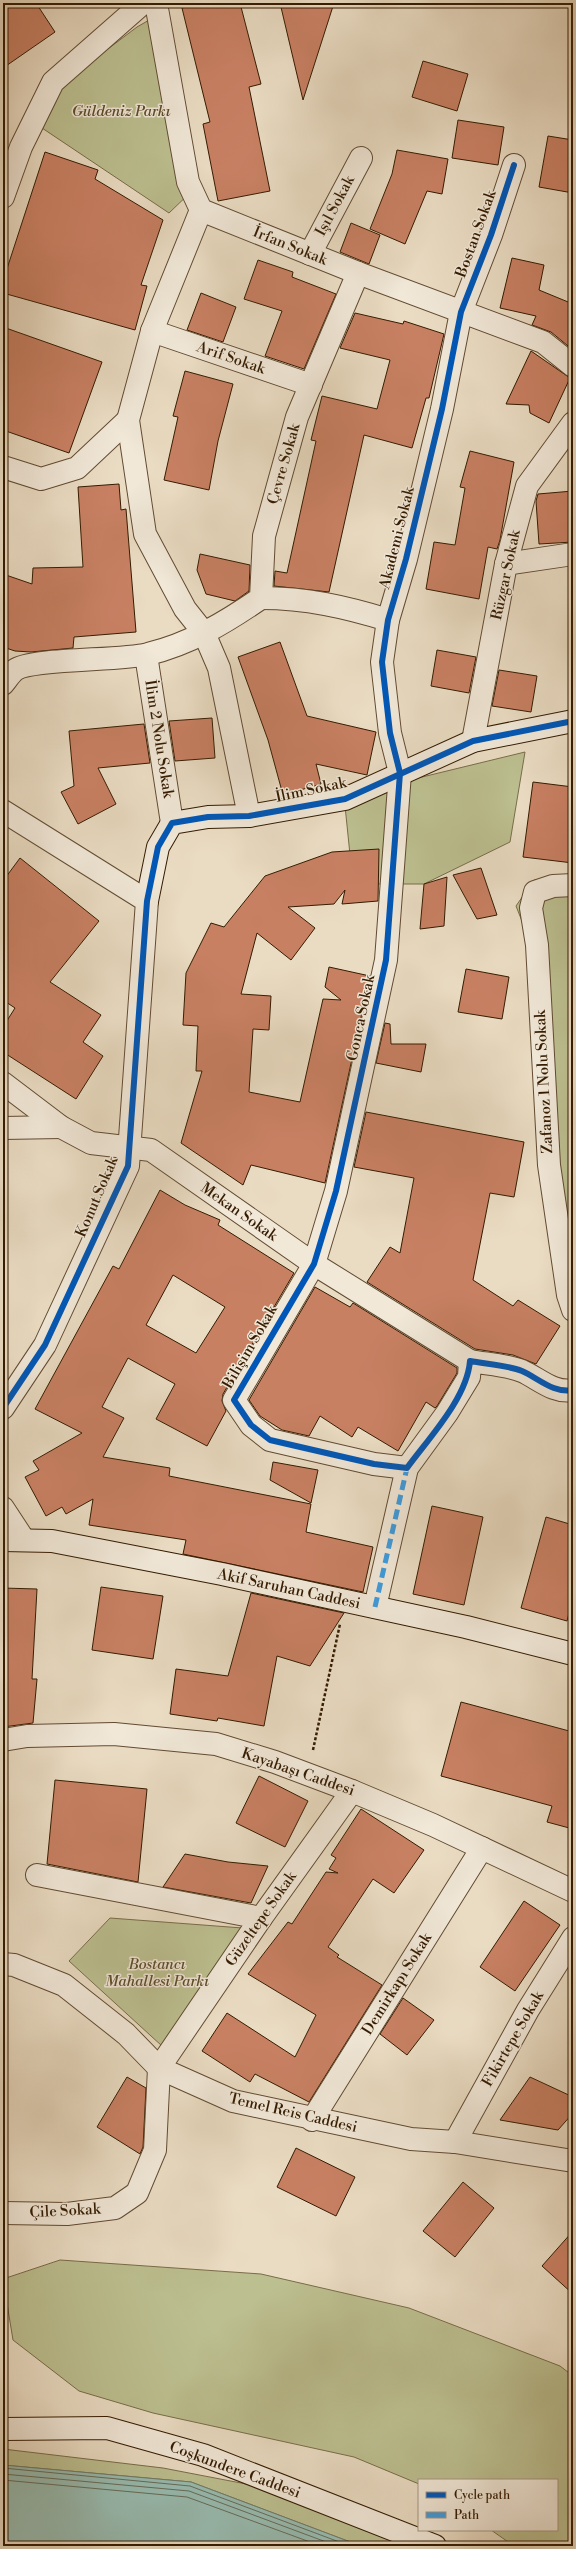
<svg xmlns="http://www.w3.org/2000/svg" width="576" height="2549" viewBox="0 0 576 2549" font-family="'Libre Bodoni',serif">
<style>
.green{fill:#bcbf90;stroke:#786d48}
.water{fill:#98bcb1;stroke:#707c6b}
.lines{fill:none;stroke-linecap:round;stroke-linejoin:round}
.shore{stroke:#666c59;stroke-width:1}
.building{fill:#c88063;stroke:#341b01;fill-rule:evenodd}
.street-casing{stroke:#624b32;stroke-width:24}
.secondary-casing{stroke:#341b01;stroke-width:24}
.path{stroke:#341b01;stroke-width:2.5;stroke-dasharray:3 2;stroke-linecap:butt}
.street{stroke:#f1e8d8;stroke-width:22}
.secondary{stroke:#f1e8d8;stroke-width:22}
.quiet{stroke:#3e9bdd;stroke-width:5;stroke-dasharray:10 5;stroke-linecap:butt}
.cycleway-casing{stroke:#f1e8d8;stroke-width:8}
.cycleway{stroke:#0057b8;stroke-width:6}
.labels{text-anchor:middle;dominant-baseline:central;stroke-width:3;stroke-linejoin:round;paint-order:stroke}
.park-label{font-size:15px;font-style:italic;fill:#5d4c2c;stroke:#f1e8d8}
.street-label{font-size:15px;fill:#341b01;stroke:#f1e8d8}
</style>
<rect width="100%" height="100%" fill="#eadcc3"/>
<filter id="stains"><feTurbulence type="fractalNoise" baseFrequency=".005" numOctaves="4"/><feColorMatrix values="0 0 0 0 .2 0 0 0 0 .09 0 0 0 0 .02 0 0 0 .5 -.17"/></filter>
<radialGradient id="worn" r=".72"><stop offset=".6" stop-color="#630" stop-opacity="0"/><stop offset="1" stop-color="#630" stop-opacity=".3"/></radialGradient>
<!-- green -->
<g class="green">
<polygon points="163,12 193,190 169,213 42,128 60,85 137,27"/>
<polygon points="525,752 510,842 424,884 353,884 344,796"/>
<polygon points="534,880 573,880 573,1275 560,1240 548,987 516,906"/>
<polygon points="110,1918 256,1929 162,2046 69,1961"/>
<polygon points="60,2260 261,2274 409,2308 560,2366 573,2376 573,2546 514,2546 491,2530 557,2530 557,2480 419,2480 419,2484 354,2457 153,2413 79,2391 13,2340 3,2279"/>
<polygon points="3,2449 163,2468 324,2499 422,2546 361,2546 191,2482 3,2465"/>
</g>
<!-- water -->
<polygon class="water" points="3,2465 191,2482 361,2546 3,2546"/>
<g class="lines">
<!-- shore -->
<g class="shore">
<polyline points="3,2468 190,2486 350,2546"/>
<polyline points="3,2474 189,2491 337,2546"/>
<polyline points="3,2480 187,2497 321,2546"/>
</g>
</g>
<!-- building -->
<g class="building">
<polygon points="14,3 36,3 55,32 3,68 3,10"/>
<polygon points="201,3 240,3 261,84 249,87 270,191 218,201 203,124 210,122 182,8"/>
<polygon points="280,3 334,3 303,100"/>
<polygon points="423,61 468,74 457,111 412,97"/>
<polygon points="458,120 504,127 498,165 452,158"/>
<polygon points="548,136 573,140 573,193 539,187"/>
<polygon points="397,150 448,159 442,194 427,191 405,244 370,229 392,174"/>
<polygon points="45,152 98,170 95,179 163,220 141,285 147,286 135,330 3,293 3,281"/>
<polygon points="351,223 380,235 369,264 340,252"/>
<polygon points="512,258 544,265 539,290 573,304 573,350 551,332 532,325 536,316 500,308"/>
<polygon points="258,260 293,272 292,277 336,294 304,369 265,356 282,311 244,299"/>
<polygon points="201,293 236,307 223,342 187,330"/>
<polygon points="355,313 403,324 404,321 444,334 429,398 426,398 412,448 364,435 329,592 274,586 275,571 287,573 316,441 311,440 322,396 377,409 390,360 340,348"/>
<polygon points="3,327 102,362 69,453 3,430"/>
<polygon points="531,351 570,378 549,423 530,413 529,405 506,404"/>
<polygon points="185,371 233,384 218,441 209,490 164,480 178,417 173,416"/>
<polygon points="470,451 514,462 500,540 497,549 488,547 479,599 426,589 434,542 455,545 465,488 460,487"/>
<polygon points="119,484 121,510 126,509 136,632 74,637 73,648 31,652 15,651 3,647 3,574 32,584 33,568 83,567 78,487"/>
<polygon points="573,491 573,542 539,544 536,501 538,494"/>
<polygon points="200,554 250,565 249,591 235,601 206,594 197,570"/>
<polygon points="280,642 307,716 376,732 367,775 316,764 321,784 283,795 268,740 238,657"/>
<polygon points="437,650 476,657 469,693 431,686"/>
<polygon points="499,670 537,676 531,712 492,706"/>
<polygon points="212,718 215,758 175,761 169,721"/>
<polygon points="144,724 150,763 98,768 116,804 78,824 61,792 74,786 69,731"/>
<polygon points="533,782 573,787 573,863 523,857"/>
<polygon points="379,849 378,901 342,904 345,890 334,904 288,907 315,928 291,960 257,933 241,994 271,996 269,1030 253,1029 249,1092 300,1102 323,999 341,1000 325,987 329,967 370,976 325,1183 251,1165 243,1185 181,1143 202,1071 196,1071 198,1026 183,1025 186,973 211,923 224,927 265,876 332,852"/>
<polygon points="20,858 99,921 50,982 101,1015 83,1042 103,1056 76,1099 3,1052 3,1027 15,1008 3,1000 3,881"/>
<polygon points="481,868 497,915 477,919 453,875"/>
<polygon points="447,877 444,926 420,929 424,884"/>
<polygon points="466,969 509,977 502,1019 458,1012"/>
<polygon points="385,1023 390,1024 391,1044 426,1044 421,1072 376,1063"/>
<polygon points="366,1112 524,1142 514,1197 490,1193 473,1280 513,1306 518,1300 560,1326 536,1364 513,1355 475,1349 367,1282 390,1247 400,1253 414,1178 354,1167"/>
<path d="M160 1190 185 1205 220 1220 218 1225 294 1273 223 1394 222 1401 226 1411 207 1446 156 1419 175 1384 128 1358 102 1407 124 1418 103 1457 170 1468 169 1476 311 1504 306 1532 373 1547 363 1592 183 1554 186 1540 89 1525 93 1499 66 1514 62 1507 46 1516 25 1477 39 1470 33 1461 82 1433 35 1409 113 1266 119 1269ZM173 1275 225 1307 196 1353 146 1325Z"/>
<polygon points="315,1287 350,1307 353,1303 457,1368 457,1373 437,1406 435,1408 426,1402 398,1451 358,1427 352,1437 320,1416 309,1436 282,1430 260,1416 249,1400"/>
<polygon points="273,1462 318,1470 311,1503 270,1480"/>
<polygon points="432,1506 483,1517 464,1605 413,1594"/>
<polygon points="546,1517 573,1525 573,1597 567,1621 521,1608"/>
<polygon points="101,1587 163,1596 153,1659 92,1650"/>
<polygon points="3,1588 37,1589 32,1679 37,1679 33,1723 3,1727"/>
<polygon points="251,1593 344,1613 310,1666 277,1656 264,1726 218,1718 217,1721 170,1714 176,1669 228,1676"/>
<polygon points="461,1702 573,1732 573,1829 547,1822 552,1806 441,1776"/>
<polygon points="259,1776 308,1801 285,1847 236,1823"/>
<polygon points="55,1780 147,1789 138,1882 47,1864"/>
<polygon points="361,1809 424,1850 394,1893 373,1879 328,1947 339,1955 337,1957 382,1985 309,2102 255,2074 250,2082 202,2051 227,2013 295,2057 316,2015 248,1974 288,1922 292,1924 326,1872 338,1873 329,1869 336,1858 331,1855"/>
<polygon points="185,1854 228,1862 268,1866 251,1903 163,1887"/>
<polygon points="524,1901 560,1925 515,1991 480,1967"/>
<polygon points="403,1998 434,2020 407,2055 380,2034"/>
<polygon points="127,2077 146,2088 143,2147 140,2154 97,2127"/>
<polygon points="530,2077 573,2097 573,2113 558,2130 500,2120"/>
<polygon points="296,2148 355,2177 336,2216 277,2187"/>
<polygon points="463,2182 494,2208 455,2257 423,2231"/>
<polygon points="573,2231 573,2294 542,2266"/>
</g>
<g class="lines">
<defs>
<g id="street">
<polyline points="156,3 188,182 201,210 358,273 543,342 573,366"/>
<polyline points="3,197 21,147 53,82 143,3"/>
<polyline points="201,210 152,331 128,420 145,534 185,609 204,633 219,668 249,816"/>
<polyline points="310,254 361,158"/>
<polyline points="152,331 311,385"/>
<polyline points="3,467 41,479 77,468 128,420"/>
<polyline points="506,564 573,554"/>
<path d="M261 598C306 598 346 607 388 620"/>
<polyline points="146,655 172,823"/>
<path d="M3 684C7 679 11 673 15 670 31 658 122 661 148 654 190 644 226 622 261 598L264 536 297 417 358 273"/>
<polyline points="473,741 506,564 527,486 573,423"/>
<polyline points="3,811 147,901 128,1166 45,1345 3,1408"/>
<polyline points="573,885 553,886 535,892 531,908 537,945 549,1165 568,1295 573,1310"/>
<polyline points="3,1083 61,1127 91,1143 151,1150 314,1264 470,1361"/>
<polyline points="3,1128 61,1127"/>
<polyline points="407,1468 374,1464 270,1440 251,1425 234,1400 314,1264 336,1191 386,960 400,773 390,733 382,662 388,620 406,559 442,409 461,312 491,235 514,165"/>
<polyline points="3,1508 24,1540"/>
<path d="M375 1607 407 1468 447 1413 469 1377 470 1361C486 1364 507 1365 522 1371 538 1378 554 1394 573 1390"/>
<polyline points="3,1740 27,1736 114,1734 216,1744 275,1762 352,1791 433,1825 573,1891"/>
<polyline points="37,1875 261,1918"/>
<polyline points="3,1964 14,1965 64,1985 126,2034 159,2068 233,2101 411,2139 455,2142 573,2161"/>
<polyline points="312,2120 482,1848"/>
<polyline points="455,2142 528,2010 573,1938"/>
<polyline points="3,2213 67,2214 115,2208 137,2193 155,2150 159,2068 261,1918 352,1791"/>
</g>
<g id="secondary">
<polyline points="147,901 158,847 172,823 208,817 249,816 345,799 473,741 573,721"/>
<polyline points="3,1540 52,1541 222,1574 466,1627 573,1654"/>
<polyline points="3,2429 107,2428 203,2455 435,2546"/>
</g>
</defs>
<!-- street casing -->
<use href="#street" class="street-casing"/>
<!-- secondary casing -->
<use href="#secondary" class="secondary-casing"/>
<!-- path -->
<polyline class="path" points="313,1750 340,1624"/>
<!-- street -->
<use href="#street" class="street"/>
<!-- secondary -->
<use href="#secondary" class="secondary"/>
<!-- quiet -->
<polyline class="quiet" points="375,1607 407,1468"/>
<defs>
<g id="cycleway">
<path d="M514 165 491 235 461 312 442 409 406 559 388 620 382 662 390 733 400 773 386 960 336 1191 314 1264 234 1400 251 1425 270 1440 374 1464 407 1468C429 1438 467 1398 470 1361 486 1364 507 1365 522 1371 538 1378 554 1394 573 1390"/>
<polyline points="3,1408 45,1345 128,1166 147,901 158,847 172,823 208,817 249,816 345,799 473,741 573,721"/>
</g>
</defs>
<!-- cycleway casing -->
<use href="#cycleway" class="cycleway-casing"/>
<!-- cycleway -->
<use href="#cycleway" class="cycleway"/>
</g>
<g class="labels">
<!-- park labels -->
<g class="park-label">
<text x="121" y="111">Güldeniz Parkı</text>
<text x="157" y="1964">Bostancı<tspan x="157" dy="17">Mahallesi Parkı</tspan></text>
</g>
<!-- street labels -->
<g class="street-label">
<text transform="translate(335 206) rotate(-62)">Işıl Sokak</text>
<text transform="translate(476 234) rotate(-70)">Bostan Sokak</text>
<text transform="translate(290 246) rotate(22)">İrfan Sokak</text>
<text transform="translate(231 358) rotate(19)">Arif Sokak</text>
<text transform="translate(284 464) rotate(-74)">Çevre Sokak</text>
<text transform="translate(397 538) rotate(-76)">Akademi Sokak</text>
<text transform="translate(506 575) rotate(-78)">Rüzgar Sokak</text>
<text transform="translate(159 739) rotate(81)">İlim 2 Nolu Sokak</text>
<text transform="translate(311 790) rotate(-12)">İlim Sokak</text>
<text transform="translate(361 1018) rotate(-78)">Gonca Sokak</text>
<text transform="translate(544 1082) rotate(-93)">Zafanoz 1 Nolu Sokak</text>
<text transform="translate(97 1197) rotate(-67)">Konut Sokak</text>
<text transform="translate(239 1212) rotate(35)">Mekan Sokak</text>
<text transform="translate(250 1347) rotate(-60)">Bilişim Sokak</text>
<text transform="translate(289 1589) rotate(12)">Akif Saruhan Caddesi</text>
<text transform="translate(298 1772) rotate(19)">Kayabaşı Caddesi</text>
<text transform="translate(261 1919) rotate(-55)">Güzeltepe Sokak</text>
<text transform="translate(397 1984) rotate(-58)">Demirkapı Sokak</text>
<text transform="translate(513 2039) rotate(-60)">Fikirtepe Sokak</text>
<text transform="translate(293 2113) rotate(13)">Temel Reis Caddesi</text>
<text transform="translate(65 2211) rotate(-3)">Çile Sokak</text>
<text transform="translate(235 2470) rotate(20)">Coşkundere Caddesi</text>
</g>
</g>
<!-- margin -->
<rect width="576" height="2549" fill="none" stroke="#eadcc3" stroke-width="16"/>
<rect x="4" y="4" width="568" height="2541" fill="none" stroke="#341b01" stroke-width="2"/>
<rect x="8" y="8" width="560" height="2533" fill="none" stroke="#341b01"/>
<!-- legend -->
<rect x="418" y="2479" width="140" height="52" fill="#f1e8d8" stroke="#a59682"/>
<rect x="426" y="2492" width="20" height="6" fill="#0057b8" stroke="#a59682"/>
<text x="454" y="2499" font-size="12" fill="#341b01">Cycle path</text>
<rect x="426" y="2512" width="20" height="6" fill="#3e9bdd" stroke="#a59682"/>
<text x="454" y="2519" font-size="12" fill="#341b01">Path</text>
<rect width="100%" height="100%" filter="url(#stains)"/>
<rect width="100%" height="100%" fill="url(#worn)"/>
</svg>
